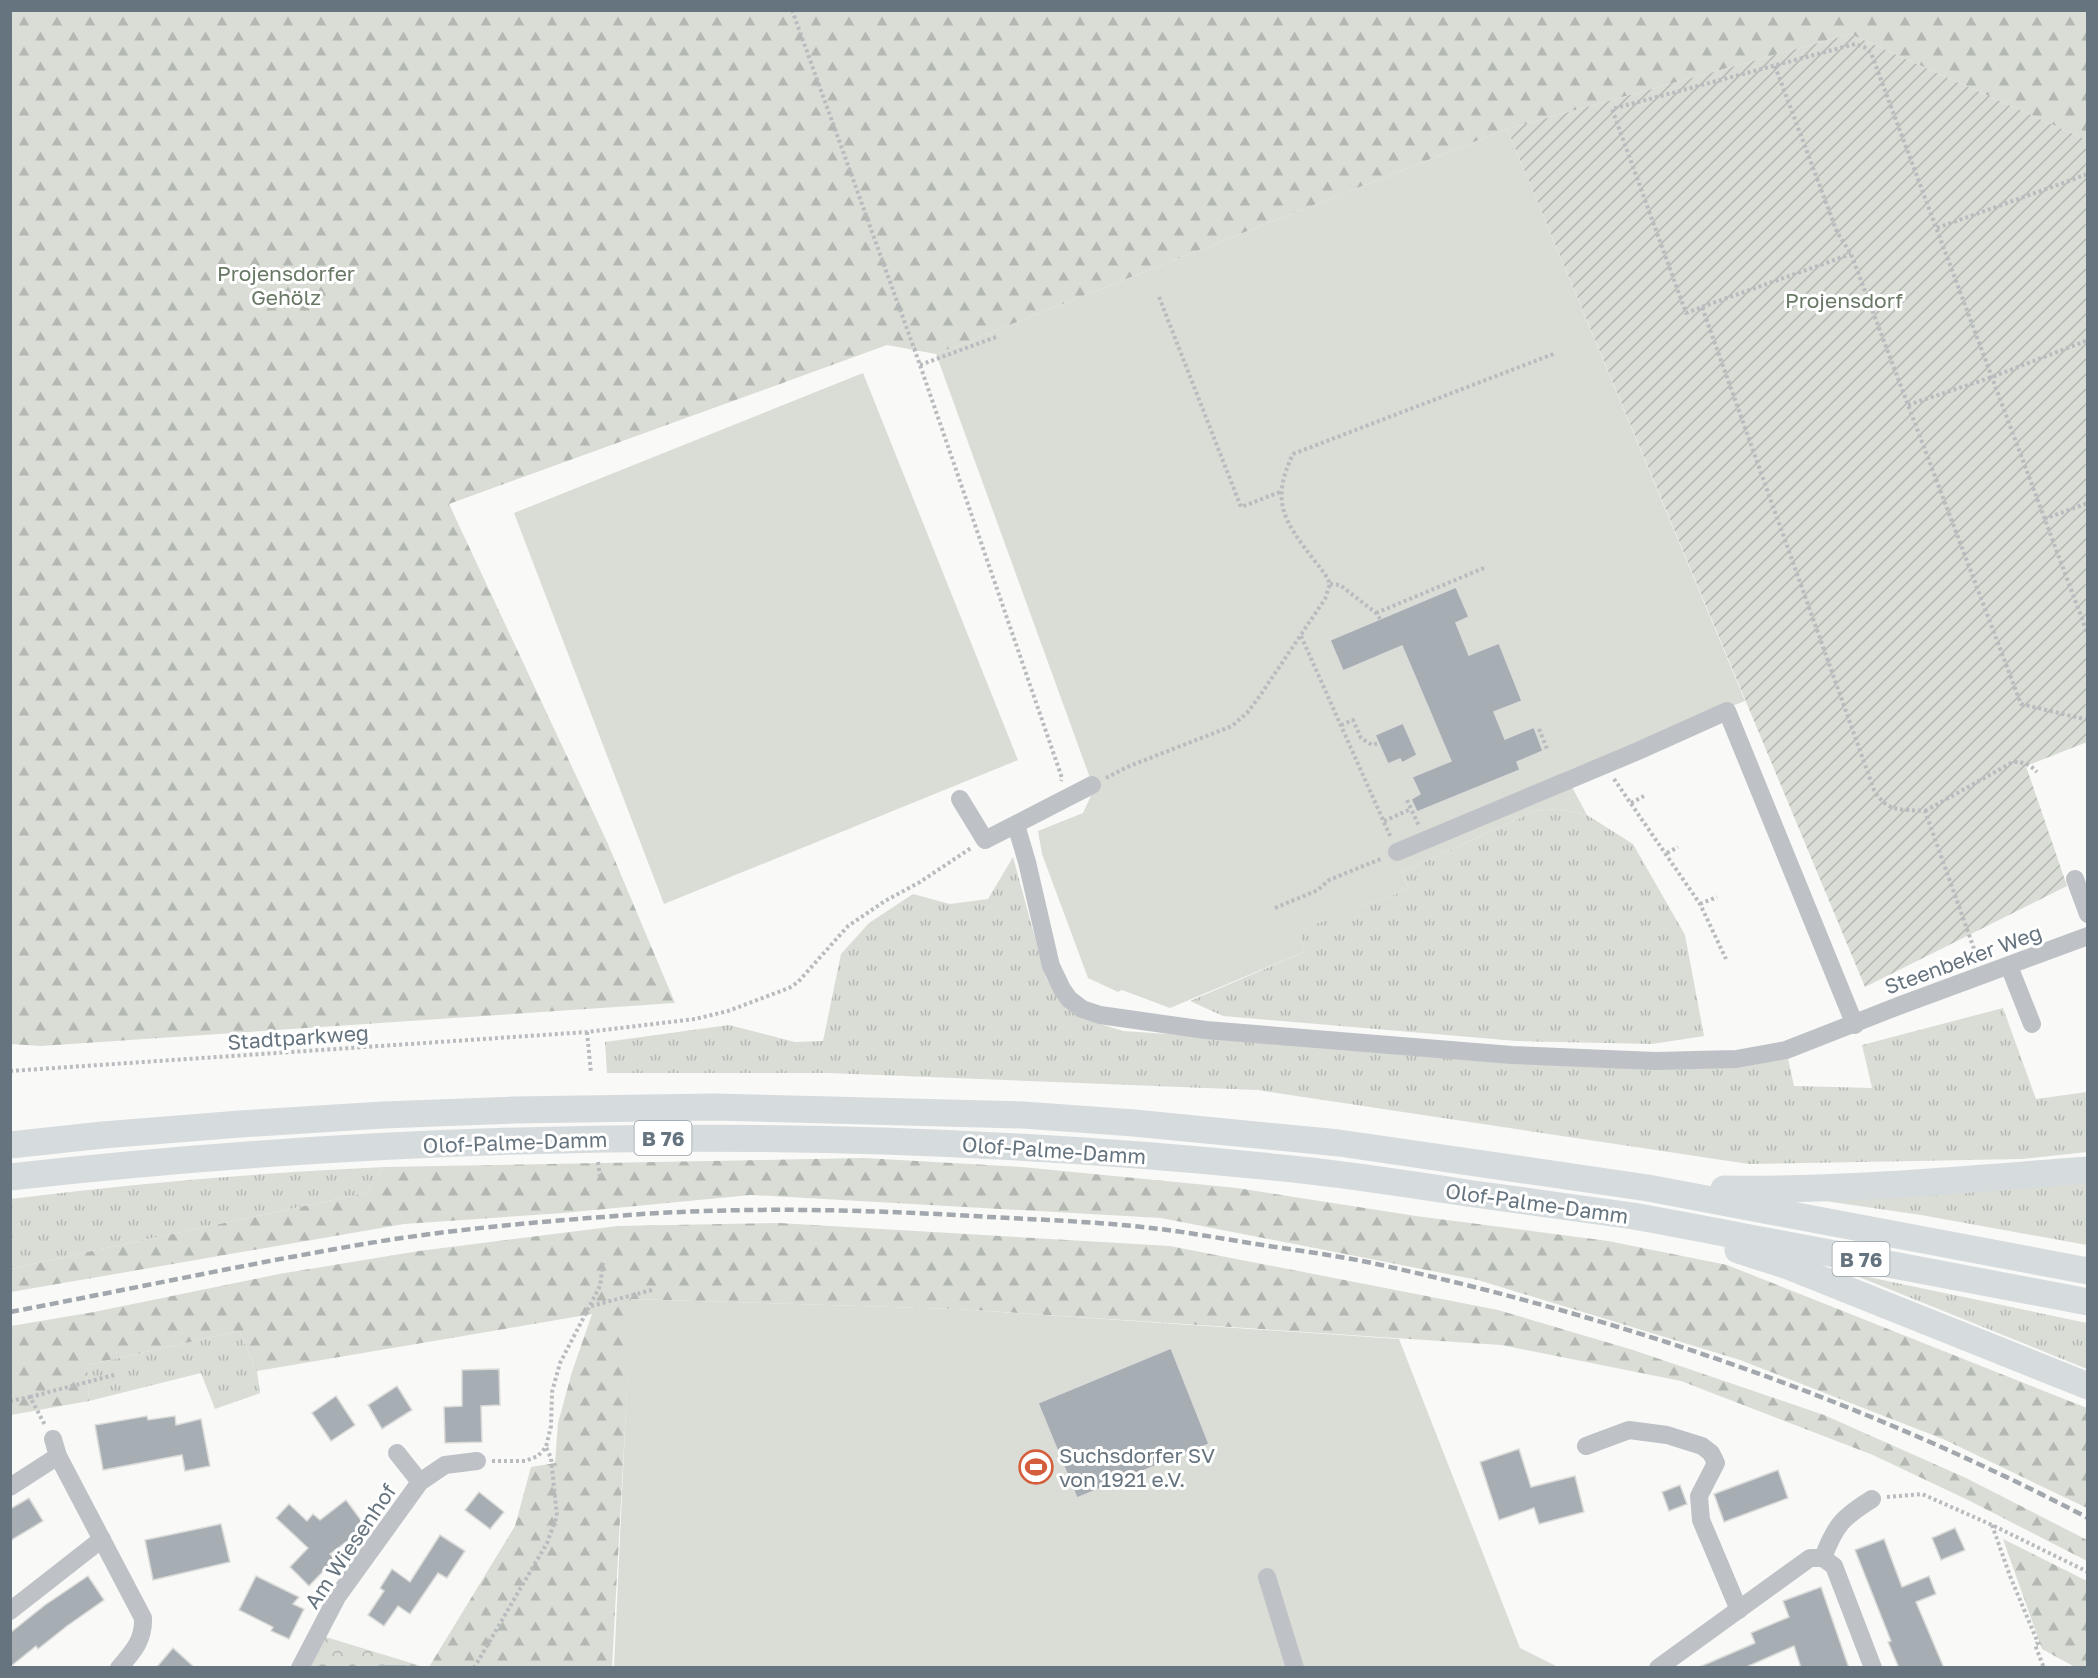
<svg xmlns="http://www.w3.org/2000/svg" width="2098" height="1678" viewBox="0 0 2098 1678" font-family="'Golos Text',sans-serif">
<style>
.grass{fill:url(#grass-tufts)}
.forest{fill:url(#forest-firs)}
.park{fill:url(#park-crowns)}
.garden{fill:url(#garden-furrows)}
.pitch{fill:#d9ddd6}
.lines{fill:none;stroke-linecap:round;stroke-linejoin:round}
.stream{stroke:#b7c2c6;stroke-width:6}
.building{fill:#a6aeb3;stroke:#dbdbd9;stroke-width:1.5}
.path{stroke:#b9bcbf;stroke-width:4;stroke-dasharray:3 3;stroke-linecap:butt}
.minor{stroke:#bec2c6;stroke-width:18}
.highway{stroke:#d6dbde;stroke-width:27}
.rail{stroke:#a1a7ac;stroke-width:4.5;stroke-dasharray:9 4.5;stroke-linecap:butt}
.labels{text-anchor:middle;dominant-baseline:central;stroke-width:6;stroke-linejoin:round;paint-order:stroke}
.shield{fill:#fff;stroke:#949ea5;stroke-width:1.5}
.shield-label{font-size:20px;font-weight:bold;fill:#66747f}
.park-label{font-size:21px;fill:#687865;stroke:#fff}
.street-label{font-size:21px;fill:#66747f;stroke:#fff}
.poi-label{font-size:21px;fill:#66747f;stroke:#fff;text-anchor:start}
</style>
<defs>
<pattern id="grass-tufts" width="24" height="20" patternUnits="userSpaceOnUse" patternTransform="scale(1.5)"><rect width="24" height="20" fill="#d9ddd6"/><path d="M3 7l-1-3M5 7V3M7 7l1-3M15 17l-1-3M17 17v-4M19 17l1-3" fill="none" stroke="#b4b8b3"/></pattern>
<pattern id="forest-firs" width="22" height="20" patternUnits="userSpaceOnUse" patternTransform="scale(1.5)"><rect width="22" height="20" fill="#d9ddd6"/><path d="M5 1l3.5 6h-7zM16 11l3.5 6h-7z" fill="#b4b8b3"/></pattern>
<pattern id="park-crowns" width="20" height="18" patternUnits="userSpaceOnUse" patternTransform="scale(1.5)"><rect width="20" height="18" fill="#d9ddd6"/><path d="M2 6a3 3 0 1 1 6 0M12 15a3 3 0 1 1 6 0" fill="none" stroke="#b4b8b3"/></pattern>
<pattern id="garden-furrows" width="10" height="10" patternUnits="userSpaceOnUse" patternTransform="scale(1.5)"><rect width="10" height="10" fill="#d9ddd6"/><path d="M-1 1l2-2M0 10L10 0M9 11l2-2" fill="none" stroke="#b4b8b3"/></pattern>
</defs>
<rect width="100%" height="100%" fill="#f9f9f7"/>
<!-- grass -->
<g class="grass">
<polygon points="1559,809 1587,815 1633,844 1685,935 1704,1036 1652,1044 1517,1041 1223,1016 1190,1001 1304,952 1298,930 1409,889 1402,872 1535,811"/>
<polygon points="1013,857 1046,978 1064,1004 1081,1018 1123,1031 1655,1067 1788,1058 1794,1086 1872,1088 1862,1045 2003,1008 2036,1099 2087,1092 2087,1152 2022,1159 1749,1164 1257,1090 828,1073 607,1073 605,1042 729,1025 795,1042 823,1041 841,954 869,923 913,894 950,904 988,899"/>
<path d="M384 1167 366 1193 87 1252 11 1269 10 1199C135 1183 259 1173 384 1167Z"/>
<polygon points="2087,1182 2087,1245 1921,1215 1811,1199"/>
<polygon points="1849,1273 2087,1323 2087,1369"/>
<polygon points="239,1331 257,1371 260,1393 215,1409 201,1373 89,1401 87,1365"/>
</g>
<!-- forest -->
<g class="forest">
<polygon points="10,11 2087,11 2087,140 1850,34 1507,129 936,354 887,345 449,504 608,844 675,1003 41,1046 11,1044"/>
<polygon points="864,1158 1022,1167 1237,1188 1416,1216 1608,1241 1727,1265 2087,1408 2087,1508 1943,1439 1740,1360 1478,1280 1161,1218 751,1195 563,1213 404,1224 11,1292 11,1269 87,1252 366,1193 384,1167"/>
<polygon points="779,1223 1170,1246 1498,1310 1633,1350 1824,1415 1966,1478 2087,1540 2087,1561 1970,1501 1873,1455 1681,1381 1501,1345 957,1309 632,1299 612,1667 429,1667 515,1526 531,1467 555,1463 558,1423 572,1372 592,1314 257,1371 239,1331 87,1365 89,1401 11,1415 11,1326 94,1312 279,1274 419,1251 618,1226"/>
<polygon points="2003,1539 2087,1581 2087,1667 2075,1667 2042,1649"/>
</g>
<!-- park -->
<polygon class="park" points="326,1637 424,1667 310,1668"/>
<!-- garden -->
<polygon class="garden" points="1850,34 2087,140 2087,742 2026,766 2067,886 1865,987 1507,129"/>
<!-- pitch -->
<g class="pitch">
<polygon points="1507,129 1745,701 1564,772 1587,815 1559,809 1535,811 1402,872 1409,889 1299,930 1304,952 1170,1008 1122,990 1118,992 1088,978 1042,854 1038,831 1083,813 1094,789 936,354"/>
<polygon points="863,373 1018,760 664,904 514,513"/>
<polygon points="631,1299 957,1309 1399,1339 1520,1648 1558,1667 614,1668"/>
</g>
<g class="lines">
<!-- stream -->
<polyline class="stream" points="380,1668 405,1668"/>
</g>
<!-- building -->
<g class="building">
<polygon points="1456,587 1469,617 1456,623 1469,655 1499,643 1522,701 1494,712 1505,739 1534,727 1543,751 1517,762 1520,770 1417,812 1411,799 1420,794 1412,777 1451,761 1402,646 1343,671 1330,640"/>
<polygon points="1403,723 1417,755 1402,763 1400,759 1388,764 1375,735"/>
<polygon points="1171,1348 1209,1444 1077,1498 1038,1403"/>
<polygon points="499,1369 500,1405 481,1406 482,1442 445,1443 444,1407 462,1406 462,1370"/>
<polygon points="397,1386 412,1410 382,1429 368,1405"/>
<polygon points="336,1396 355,1425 331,1441 312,1413"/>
<polygon points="147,1416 148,1420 175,1416 176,1425 201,1419 210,1466 185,1471 182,1455 103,1470 95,1425"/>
<polygon points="1519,1449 1531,1487 1575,1476 1584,1512 1539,1524 1534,1508 1499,1520 1480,1462"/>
<polygon points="1778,1470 1788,1498 1724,1522 1714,1494"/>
<polygon points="1680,1485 1687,1504 1669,1511 1662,1492"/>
<polygon points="479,1492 504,1512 490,1529 465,1510"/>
<polygon points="29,1498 43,1521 10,1541 10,1509"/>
<polygon points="346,1500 366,1527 330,1554 335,1559 309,1586 290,1567 308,1548 276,1518 289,1504 307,1521 313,1514 320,1520"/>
<polygon points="221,1524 230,1562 153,1580 145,1540"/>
<polygon points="1955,1528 1965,1550 1941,1560 1932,1538"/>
<polygon points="440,1535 465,1551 447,1578 438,1573 410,1614 398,1606 384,1626 368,1615 384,1591 380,1588 392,1569 410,1582"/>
<polygon points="1884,1539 1902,1587 1929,1576 1936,1594 1916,1602 1944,1668 1899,1668 1888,1642 1891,1641 1855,1550"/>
<polygon points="88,1576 104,1600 67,1626 38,1649 36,1646 10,1667 10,1633 45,1605"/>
<polygon points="256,1576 299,1597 293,1604 304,1609 289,1639 271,1631 273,1627 239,1610"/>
<polygon points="1821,1587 1849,1668 1801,1668 1794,1646 1744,1668 1697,1668 1755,1643 1751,1633 1789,1617 1783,1601"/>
<polygon points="173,1648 195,1668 156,1668"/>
</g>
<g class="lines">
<!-- path -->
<g class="path">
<polyline points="792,10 920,365 1062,778 1061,781"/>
<polyline points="1775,66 1837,232 1851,254 2021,704 2088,720"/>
<polyline points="1937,228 2088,174"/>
<polyline points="1159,297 1241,507 1280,492"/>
<polyline points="1702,307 1851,254"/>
<polyline points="920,365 996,337"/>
<polyline points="1908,405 1992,377 2088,340"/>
<polyline points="2044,519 2088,503"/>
<polyline points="1330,584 1340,585 1376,613 1380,619"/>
<polyline points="1376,613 1484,568"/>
<polyline points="1301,636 1391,838"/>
<polyline points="1341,725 1353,720 1361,738 1372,745 1379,743"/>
<polyline points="1539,729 1547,749"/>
<path d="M1106 778 1127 767 1232 726 1247 713 1259 697 1325 599 1330 584C1326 574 1320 568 1314 560 1284 521 1270 502 1293 454L1556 353"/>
<polyline points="1614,779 1700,904 1726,959"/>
<polyline points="1407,800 1419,826"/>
<polyline points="1631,803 1644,796"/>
<path d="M1925 811 2013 762C2024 762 2029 764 2037 772"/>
<polyline points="1384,821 1411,809"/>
<polyline points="1667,853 1678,847"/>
<polyline points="1700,904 1717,897"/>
<polyline points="1275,908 1318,890 1329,880 1383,858"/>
<path d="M1978 960 1925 811C1902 809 1887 813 1874 790L1702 307 1686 313 1612 109 1855 44 1864 47 1871 53 2088 635"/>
<polyline points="587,1032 591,1073"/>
<polyline points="10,1071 587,1032 695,1019 728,1011 789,988 798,982 848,926 885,901 920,882 971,848"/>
<polyline points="598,1162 600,1176"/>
<polyline points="591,1306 652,1290"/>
<polyline points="30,1397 114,1375"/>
<polyline points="10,1401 30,1397 45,1425"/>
<polyline points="492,1461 525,1461 538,1456 546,1447 551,1426 552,1392 560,1363 600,1286 603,1263"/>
<polyline points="1887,1497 1922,1494 1992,1525 2088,1572"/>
<polyline points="1992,1525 2010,1576 2038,1643 2035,1645 2044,1668"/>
<polyline points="474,1668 547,1543 557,1516 551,1458 546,1447"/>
</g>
<!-- minor -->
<g class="minor">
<polyline points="960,799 985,840 1092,785"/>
<polyline points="1016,825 1027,862 1051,966 1062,989 1069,999 1082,1009 1100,1015 1206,1030 1512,1055 1655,1061 1736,1059 1786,1050 1901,1005 2088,936"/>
<polyline points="1397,852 1638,751 1727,711 1855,1025"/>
<polyline points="2075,879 2088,914"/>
<polyline points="2009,966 2032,1024"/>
<path d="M53 1439 58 1456 143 1618C144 1640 133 1652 119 1668"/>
<polyline points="1586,1446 1629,1430 1667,1435 1702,1446 1711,1453 1716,1463 1699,1496 1701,1520 1739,1610"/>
<polyline points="397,1453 420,1482"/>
<polyline points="10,1487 58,1456"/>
<polyline points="1823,1558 1834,1566 1873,1668"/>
<path d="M1823 1558C1835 1525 1843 1517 1872 1499"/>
<polyline points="1267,1577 1295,1668"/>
<polyline points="10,1611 102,1539"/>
<polyline points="300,1668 337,1597 420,1482 445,1465 477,1461"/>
<polyline points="1658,1668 1810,1558 1823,1558"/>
</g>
<!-- highway -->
<g class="highway">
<polyline points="10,1145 103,1135 240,1124 383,1115 514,1110 714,1107 1023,1115 1134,1123 1339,1143 1648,1188 2088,1271"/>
<path d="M10 1177C442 1129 879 1124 1311 1171 1363 1177 1415 1185 1467 1193 1522 1201 1578 1208 1633 1216 1685 1225 1737 1236 1788 1245 1888 1264 1988 1283 2088 1302"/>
<path d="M1724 1189C1846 1191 1967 1179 2088 1170"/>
<polyline points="1738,1250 1788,1266 2088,1386"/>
</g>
<!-- rail -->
<path class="rail" d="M10 1312C126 1290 242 1265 358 1245 439 1231 522 1223 603 1217 731 1206 861 1209 989 1217 1046 1220 1104 1222 1160 1229 1192 1233 1224 1239 1256 1244 1294 1250 1334 1255 1372 1263 1620 1317 1863 1400 2088 1518"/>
</g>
<!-- icons -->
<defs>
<symbol id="stadium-ring" viewBox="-11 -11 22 22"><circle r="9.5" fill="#fff" stroke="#d45e3b" stroke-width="1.5"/><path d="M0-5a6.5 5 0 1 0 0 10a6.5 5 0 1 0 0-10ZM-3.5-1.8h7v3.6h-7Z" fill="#d45e3b"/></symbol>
</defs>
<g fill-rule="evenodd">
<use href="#stadium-ring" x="1017" y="1448" width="38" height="38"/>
</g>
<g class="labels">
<!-- shield labels -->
<g class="shield">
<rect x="634.5" y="1121" width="57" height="34" rx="4.5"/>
<rect x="1832.5" y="1242" width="57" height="34" rx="4.5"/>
</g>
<g class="shield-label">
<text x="663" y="1138">B 76</text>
<text x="1861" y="1259">B 76</text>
</g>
<!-- park labels -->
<g class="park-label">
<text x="286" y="273">Projensdorfer<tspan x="286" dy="24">Gehölz</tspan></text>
<text x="1844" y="300">Projensdorf</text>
</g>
<!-- street labels -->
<g class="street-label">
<text transform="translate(1963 959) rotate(-20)">Steenbeker Weg</text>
<text transform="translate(298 1037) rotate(-4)">Stadtparkweg</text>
<text transform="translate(515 1142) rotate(-2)">Olof-Palme-Damm</text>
<text transform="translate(1054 1150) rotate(4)">Olof-Palme-Damm</text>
<text transform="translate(1537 1203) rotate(8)">Olof-Palme-Damm</text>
<text transform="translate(350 1546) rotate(-56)">Am Wiesenhof</text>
</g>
<!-- poi labels -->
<g class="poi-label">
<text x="1059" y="1455">Suchsdorfer SV<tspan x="1059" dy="24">von 1921 e.V.</tspan></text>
</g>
</g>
<!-- border -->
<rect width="2098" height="1678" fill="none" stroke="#66747f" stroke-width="24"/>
</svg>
